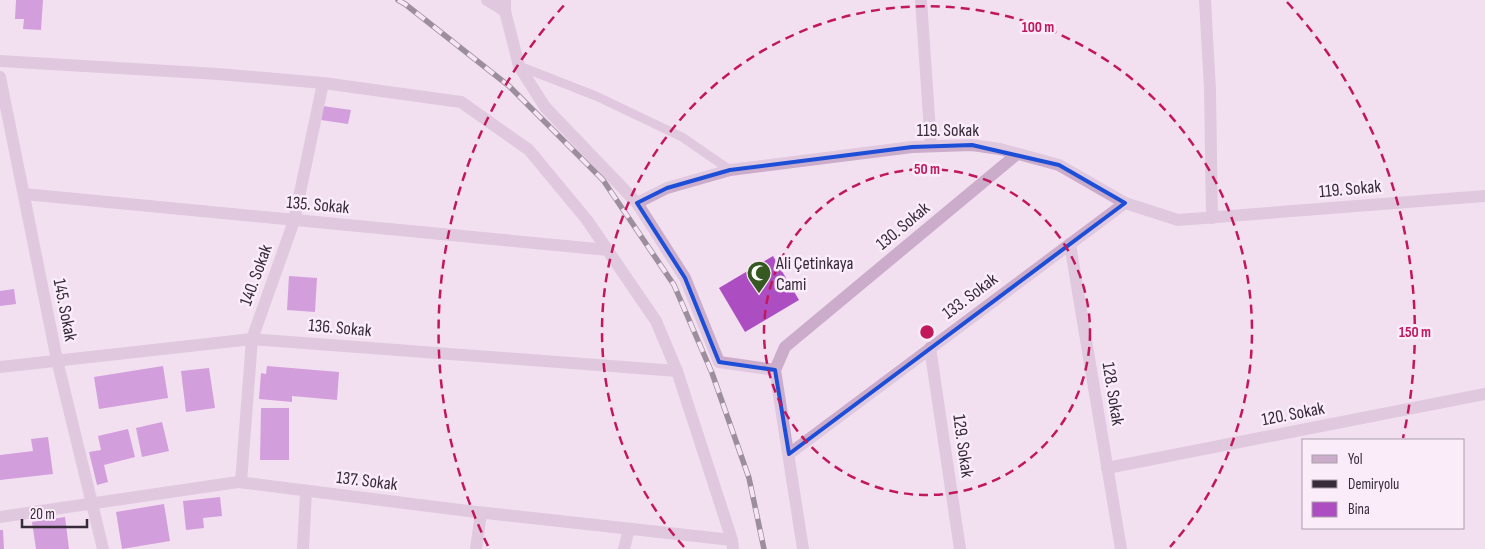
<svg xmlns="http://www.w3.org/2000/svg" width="1485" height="549" viewBox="0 0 1485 549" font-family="'Sofia Sans Condensed',sans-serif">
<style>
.building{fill:#ac4ec2}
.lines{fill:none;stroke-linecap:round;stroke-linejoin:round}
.lane{stroke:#cbacca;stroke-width:9}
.street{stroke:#cbacca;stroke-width:12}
.rail-casing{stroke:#372a39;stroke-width:5.5}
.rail{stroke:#faecf9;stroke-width:4;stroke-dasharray:11;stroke-linecap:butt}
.marked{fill:none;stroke:#1d4ed8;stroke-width:4;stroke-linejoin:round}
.ring{fill:none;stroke:#c2185b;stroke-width:2.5;stroke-dasharray:9 6}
.labels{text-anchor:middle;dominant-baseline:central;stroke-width:5;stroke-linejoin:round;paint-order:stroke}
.street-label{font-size:18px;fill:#372a39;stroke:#faecf9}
.poi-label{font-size:18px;fill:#372a39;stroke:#faecf9;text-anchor:start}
.centre{fill:#c2185b;stroke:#faecf9;stroke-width:2.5}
.ring-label{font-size:15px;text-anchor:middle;font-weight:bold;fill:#c2185b;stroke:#faecf9;stroke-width:5;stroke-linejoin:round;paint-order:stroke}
</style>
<rect width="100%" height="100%" fill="#f2e0f1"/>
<!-- building -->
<g class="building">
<polygon points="16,0 43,0 41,30 23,29 24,19 15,19"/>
<polygon points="323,106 351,110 348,124 321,120"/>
<polygon points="773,256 799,300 745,332 719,288"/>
<polygon points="289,276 317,278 315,312 287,310"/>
<polygon points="14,289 16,304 0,306 0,291"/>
<polygon points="163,366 168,398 99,409 94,377"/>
<polygon points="267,366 339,372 337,400 292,396 292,402 259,399 261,373 266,374"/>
<polygon points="209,368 215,408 186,412 181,371"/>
<polygon points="261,408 289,408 289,460 260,460"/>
<polygon points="162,422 169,451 142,457 136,428"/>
<polygon points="128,429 135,457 104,465 108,482 97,485 89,452 101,450 98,436"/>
<polygon points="48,437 53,474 0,480 0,455 33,451 31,439"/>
<polygon points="220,497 222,516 203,518 204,528 186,530 183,501"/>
<polygon points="164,504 170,541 122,549 116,512"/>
<polygon points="65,517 69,549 36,549 32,522"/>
<polygon points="0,530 3,530 4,549 0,549"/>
</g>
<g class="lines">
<!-- lane -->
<polyline class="lane" points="519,66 596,96 682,137 730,170"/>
<!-- street -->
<g class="street">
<polyline points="487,0 505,11"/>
<polyline points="505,0 505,11 519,66 545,107 637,203"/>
<polyline points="921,0 931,146"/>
<polyline points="1205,0 1210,90 1212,218"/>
<polyline points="0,61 218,74 323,83 461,102 529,150 587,220 656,321 677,371 732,540 733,549"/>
<polyline points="0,77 57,360 103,549"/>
<polyline points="24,194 608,250"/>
<polyline points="1070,244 1121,549"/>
<polyline points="930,348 960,549"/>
<polyline points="0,367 252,339 677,371"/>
<polyline points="775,370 719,362 685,278 637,203 667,188 730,170 912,147 972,145 1000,149 1059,165 1125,203 1178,220 1485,196"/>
<polyline points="789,454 1125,203"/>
<polyline points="1107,468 1485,394"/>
<polyline points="241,482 252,339 294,221 323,83"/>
<polyline points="0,517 238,482 468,511 732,540"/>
<polyline points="303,549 306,491"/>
<polyline points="476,549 481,513"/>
<polyline points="624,549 629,529"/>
<polyline points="803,549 775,370 785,347 1017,154"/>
</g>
<defs>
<polyline id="rail" points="398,0 405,4 509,86 603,180 674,285 712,373 749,478 764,549"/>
</defs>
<!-- rail casing -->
<use href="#rail" class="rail-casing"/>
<!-- rail -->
<use href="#rail" class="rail"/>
</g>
<!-- marked area -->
<path d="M0 0H1485V549H0ZM972 145 1059 165 1125 203 789 454 775 370 719 362 685 278 637 203 667 188 730 170 912 147Z" fill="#f2e0f1" fill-opacity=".55" fill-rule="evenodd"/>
<path class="marked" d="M972 145 1059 165 1125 203 789 454 775 370 719 362 685 278 637 203 667 188 730 170 912 147Z"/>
<!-- distance rings -->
<g class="ring">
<circle cx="927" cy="332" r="163"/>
<path d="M684 547A325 325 0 1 1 1170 547"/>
<path d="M488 546A488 488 0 0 1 567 2M1287 2A488 488 0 0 1 1403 438"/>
</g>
<!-- icons -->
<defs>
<symbol id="mosque-pin" viewBox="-11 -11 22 30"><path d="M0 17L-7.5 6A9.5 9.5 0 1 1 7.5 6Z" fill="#365921" stroke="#faecf9"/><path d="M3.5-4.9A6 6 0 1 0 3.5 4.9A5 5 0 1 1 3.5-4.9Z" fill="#fff"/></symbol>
</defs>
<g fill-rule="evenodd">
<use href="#mosque-pin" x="745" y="259" width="28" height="38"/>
</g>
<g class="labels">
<!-- street labels -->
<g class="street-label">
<text x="948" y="130">119. Sokak</text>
<text transform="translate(1350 189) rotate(-5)">119. Sokak</text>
<text transform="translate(318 205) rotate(5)">135. Sokak</text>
<text transform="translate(903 226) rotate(-40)">130. Sokak</text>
<text transform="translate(256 275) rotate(-70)">140. Sokak</text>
<text transform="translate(970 296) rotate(-37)">133. Sokak</text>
<text transform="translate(65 310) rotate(79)">145. Sokak</text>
<text transform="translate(340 328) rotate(5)">136. Sokak</text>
<text transform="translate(1113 394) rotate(81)">128. Sokak</text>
<text transform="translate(1293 414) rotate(-11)">120. Sokak</text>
<text transform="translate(963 446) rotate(82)">129. Sokak</text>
<text transform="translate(367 481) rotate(7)">137. Sokak</text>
</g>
<!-- poi labels -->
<g class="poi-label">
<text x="776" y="263">Ali Çetinkaya<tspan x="776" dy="21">Cami</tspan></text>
</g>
</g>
<circle cx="927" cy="332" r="8" class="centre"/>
<g class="ring-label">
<text x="1038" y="32">100 m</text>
<text x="927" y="174">50 m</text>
<text x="1415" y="337">150 m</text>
</g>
<!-- legend -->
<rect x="1302" y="439" width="162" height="90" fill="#faecf9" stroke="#ac9eac"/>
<rect x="1312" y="455" width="25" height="8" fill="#cbacca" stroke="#ac9eac"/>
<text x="1348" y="464" font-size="15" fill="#372a39">Yol</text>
<rect x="1312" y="480" width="25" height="8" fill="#372a39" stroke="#ac9eac"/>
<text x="1348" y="489" font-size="15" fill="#372a39">Demiryolu</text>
<rect x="1312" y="502" width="25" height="15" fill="#ac4ec2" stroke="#ac9eac"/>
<text x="1348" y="514" font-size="15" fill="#372a39">Bina</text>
<!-- scale -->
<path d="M22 519v8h65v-8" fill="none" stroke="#372a39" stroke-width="2.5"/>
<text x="30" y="519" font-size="15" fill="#372a39" stroke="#faecf9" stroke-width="4" paint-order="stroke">20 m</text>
</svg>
